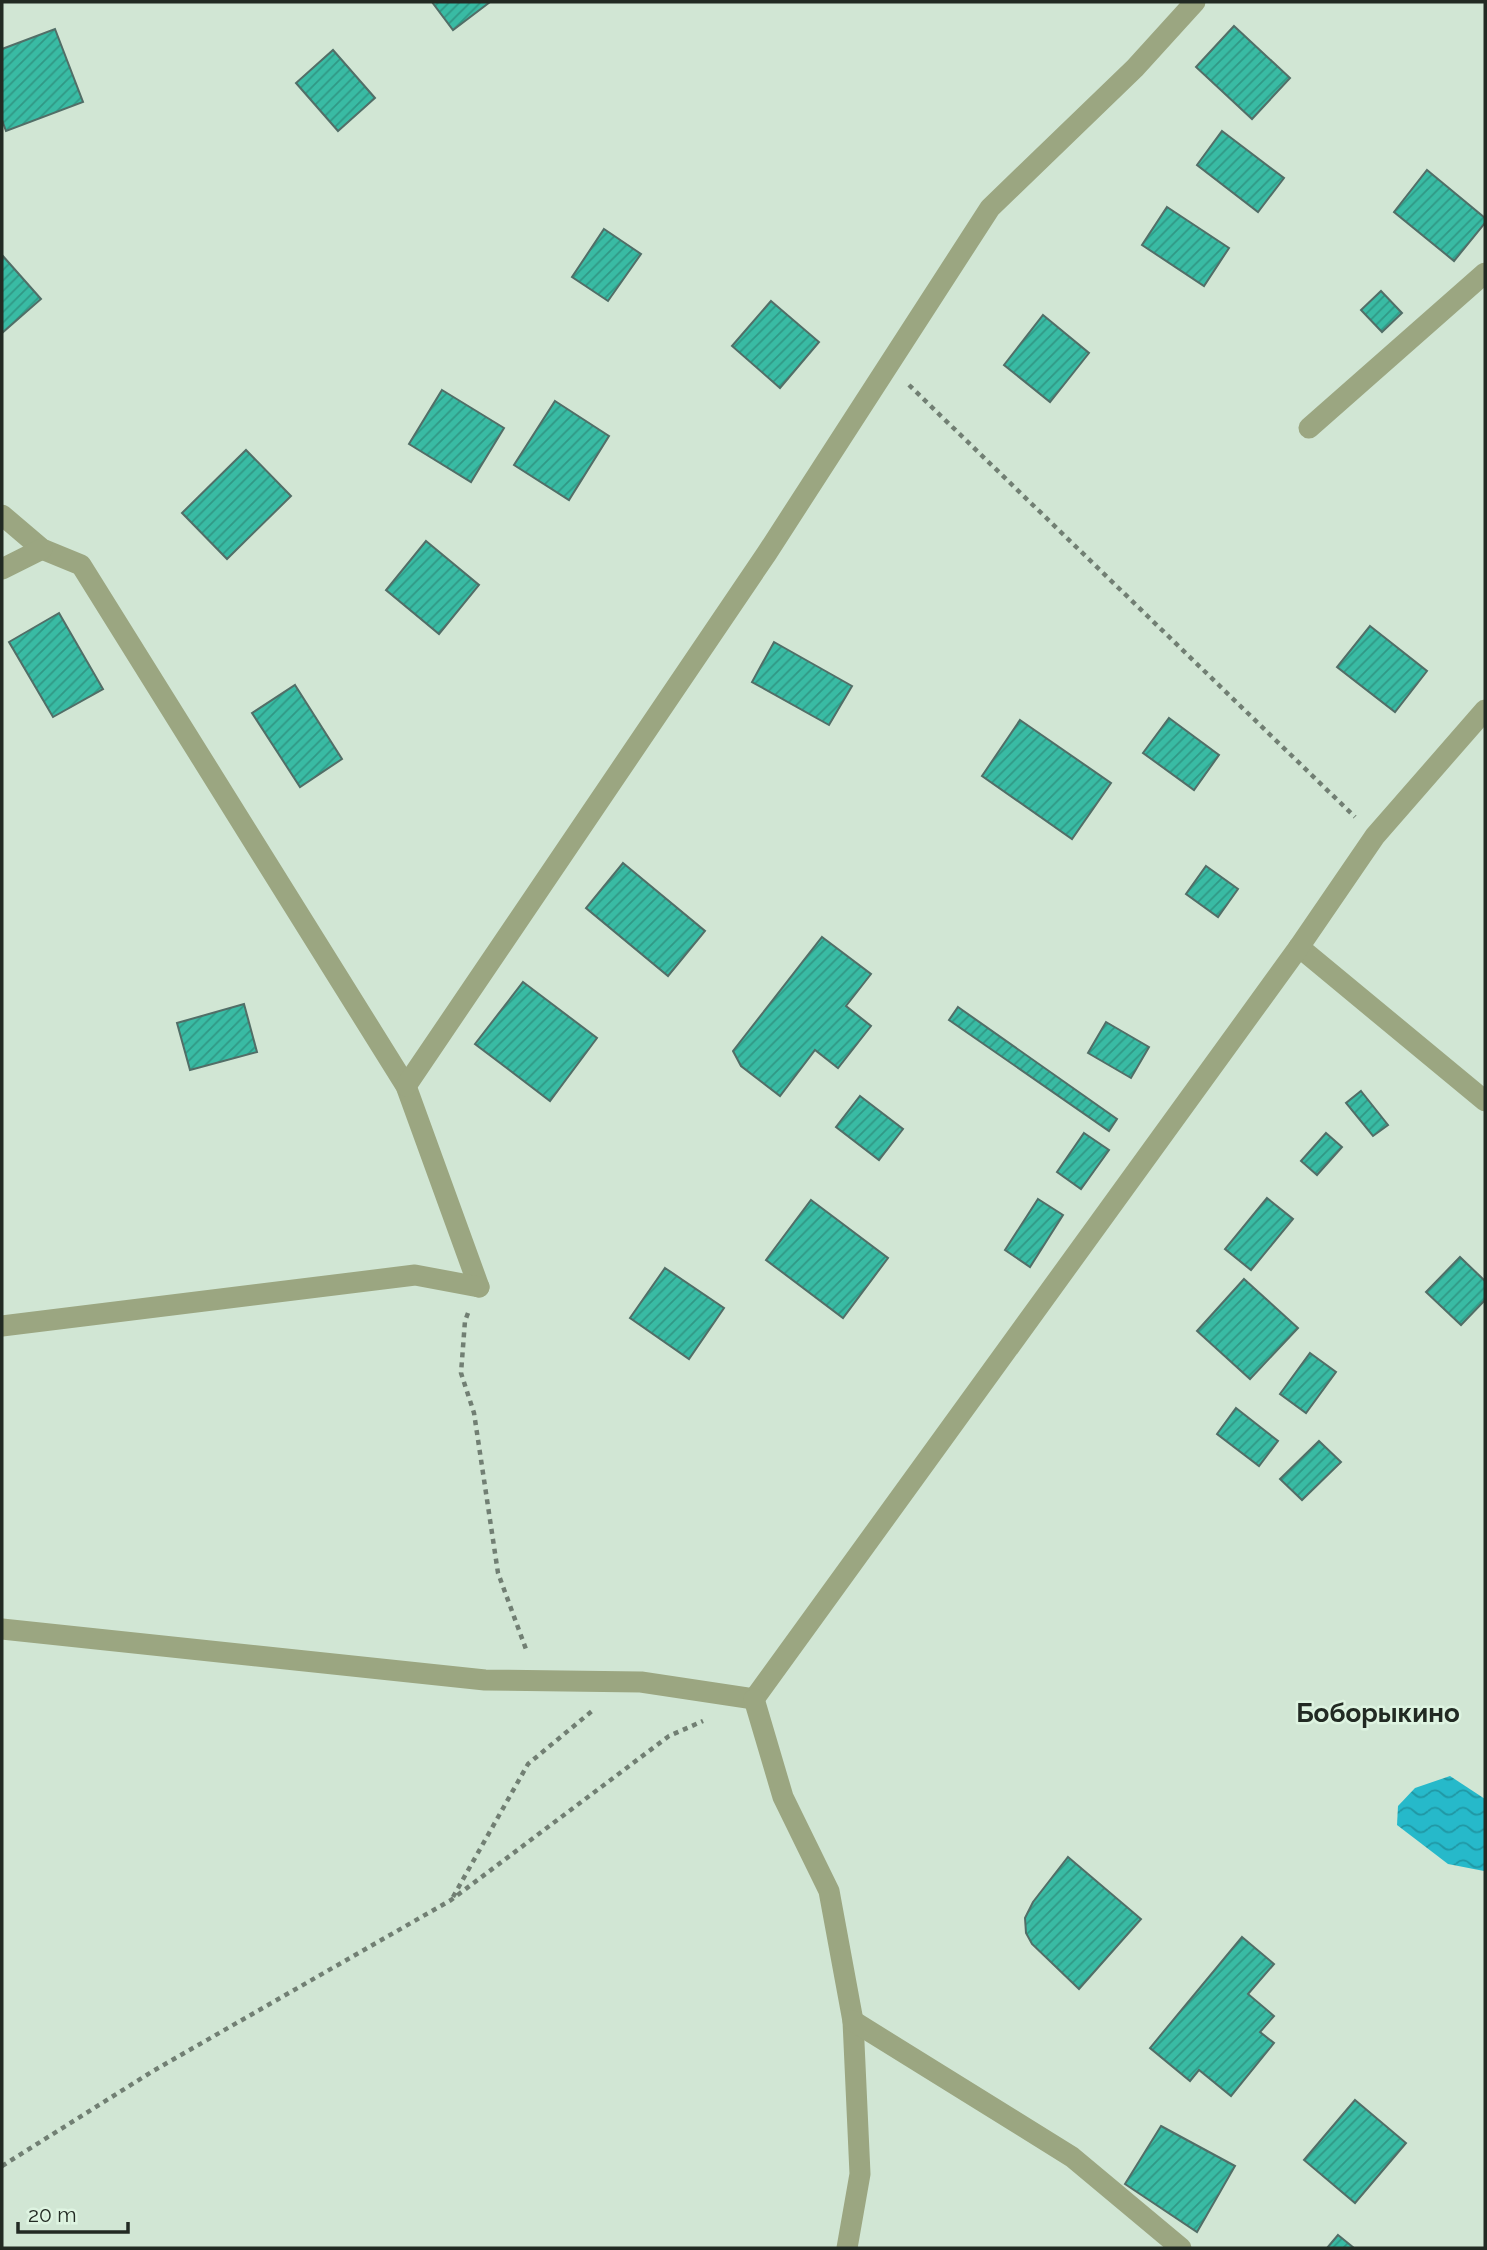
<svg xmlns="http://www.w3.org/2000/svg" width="1487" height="2250" viewBox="0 0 1487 2250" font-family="Raleway,sans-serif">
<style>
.water{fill:url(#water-waves)}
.building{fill:url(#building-hatch);stroke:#526e67;stroke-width:2}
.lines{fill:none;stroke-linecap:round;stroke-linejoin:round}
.path{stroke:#717f73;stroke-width:4.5;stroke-dasharray:5 5;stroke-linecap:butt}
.minor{stroke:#9ba681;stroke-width:21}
.labels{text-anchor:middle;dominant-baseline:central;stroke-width:5;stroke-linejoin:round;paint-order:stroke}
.quarter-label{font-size:26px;font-weight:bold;fill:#222a23;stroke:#def4e1}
</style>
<defs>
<pattern id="water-waves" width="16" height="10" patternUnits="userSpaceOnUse" patternTransform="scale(1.75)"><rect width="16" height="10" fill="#26b9ca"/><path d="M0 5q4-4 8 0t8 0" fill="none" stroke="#2097a4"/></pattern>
<pattern id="building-hatch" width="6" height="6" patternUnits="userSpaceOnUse" patternTransform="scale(1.75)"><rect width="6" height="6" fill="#39bba4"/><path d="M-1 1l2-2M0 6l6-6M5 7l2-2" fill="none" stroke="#309885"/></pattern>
</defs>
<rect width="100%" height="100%" fill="#d1e6d4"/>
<!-- water -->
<polygon class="water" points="1450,1776 1485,1799 1484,1871 1448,1864 1397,1825 1398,1806 1415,1788"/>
<!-- building -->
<g class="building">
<polygon points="432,2 490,2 453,30"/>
<polygon points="1234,26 1290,78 1252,119 1196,67"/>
<polygon points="55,29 83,102 6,131 2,120 2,49"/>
<polygon points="333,50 375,98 338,131 296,83"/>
<polygon points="1222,131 1284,178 1258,212 1197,165"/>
<polygon points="1427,170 1485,218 1485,223 1454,261 1394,212"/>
<polygon points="1167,207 1229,248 1204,286 1142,245"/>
<polygon points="604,229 641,254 608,301 572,277"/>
<polygon points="2,255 41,299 2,333"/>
<polygon points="1381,291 1402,313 1382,332 1361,310"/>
<polygon points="771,301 819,342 780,388 732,346"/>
<polygon points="1043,315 1089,353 1050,402 1004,365"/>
<polygon points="442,390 504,428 471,482 409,444"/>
<polygon points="555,401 609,436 569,500 514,465"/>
<polygon points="246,450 291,496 227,559 182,513"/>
<polygon points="426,541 479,585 439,634 386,590"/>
<polygon points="59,613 103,689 53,717 9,642"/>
<polygon points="1370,626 1427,671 1395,712 1337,667"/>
<polygon points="774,642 852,686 829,725 752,682"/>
<polygon points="295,685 342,759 300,787 252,713"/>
<polygon points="1169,718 1219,755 1194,790 1143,753"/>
<polygon points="1020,720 1111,783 1072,839 982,776"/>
<polygon points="623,863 705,931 668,976 586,908"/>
<polygon points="1206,866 1238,889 1218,917 1186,894"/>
<polygon points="822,937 871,974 846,1006 871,1026 838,1068 815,1050 780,1096 741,1066 733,1051"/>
<polygon points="523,982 597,1038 550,1101 475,1044"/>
<polygon points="244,1004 257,1052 190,1070 177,1023"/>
<polygon points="958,1007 1117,1119 1109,1131 949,1020"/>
<polygon points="1106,1022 1149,1047 1131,1078 1088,1053"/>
<polygon points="1361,1091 1388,1125 1373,1136 1346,1103"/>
<polygon points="860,1096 903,1129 879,1160 836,1127"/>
<polygon points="1084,1133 1109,1150 1081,1189 1057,1172"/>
<polygon points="1326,1133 1342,1147 1317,1175 1301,1161"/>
<polygon points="1267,1198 1293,1219 1251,1270 1225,1249"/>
<polygon points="1038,1199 1063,1215 1030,1267 1005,1250"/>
<polygon points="811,1200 888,1258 843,1318 766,1260"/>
<polygon points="1460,1257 1485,1281 1485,1300 1461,1325 1426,1292"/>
<polygon points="665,1268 724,1308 689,1359 630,1318"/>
<polygon points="1244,1279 1298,1328 1250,1379 1197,1331"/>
<polygon points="1310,1353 1336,1372 1306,1413 1280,1394"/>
<polygon points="1236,1408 1278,1441 1259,1466 1217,1434"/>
<polygon points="1319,1441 1341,1462 1302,1500 1280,1479"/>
<polygon points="1068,1857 1141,1919 1079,1989 1032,1944 1026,1933 1025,1918 1033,1902"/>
<polygon points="1242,1937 1274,1964 1248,1994 1274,2016 1260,2032 1274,2043 1231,2096 1199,2070 1190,2081 1150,2048"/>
<polygon points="1355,2100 1406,2143 1355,2203 1304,2160"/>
<polygon points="1161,2126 1235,2166 1197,2232 1125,2184"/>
<polygon points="1338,2235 1354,2248 1327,2248"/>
</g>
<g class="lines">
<!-- path -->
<g class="path">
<polyline points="909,385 1355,817"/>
<polyline points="468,1313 465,1321 461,1373 474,1413 498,1573 527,1652"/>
<polyline points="453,1897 528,1764 592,1711"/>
<polyline points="2,2166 153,2071 451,1900 669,1736 703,1721"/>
</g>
<!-- minor -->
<g class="minor">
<polyline points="1309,428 1485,273"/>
<polyline points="2,515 42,549 81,565 406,1086 479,1287"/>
<polyline points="2,569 42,549"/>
<polyline points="1299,947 1485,1101"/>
<polyline points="406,1086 767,553 990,208 1135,68 1195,2"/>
<polyline points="2,1326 415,1275 479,1287"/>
<polyline points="2,1629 485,1680 641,1682 754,1699 1299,947 1375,836 1485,710"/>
<polyline points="754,1699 783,1797 829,1891 853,2021 860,2174 847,2248"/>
<polyline points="853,2021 1072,2157 1181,2248"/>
</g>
</g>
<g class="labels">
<!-- quarter labels -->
<g class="quarter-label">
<text x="1378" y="1713">Боборыкино</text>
</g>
</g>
<!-- border -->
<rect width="1487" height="2250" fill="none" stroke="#222a23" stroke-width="7"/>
<!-- scale -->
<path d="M18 2222v10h110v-10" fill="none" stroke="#222a23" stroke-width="3.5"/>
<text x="28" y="2222" font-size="21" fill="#222a23" stroke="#def4e1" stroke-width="5" paint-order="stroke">20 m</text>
</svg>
